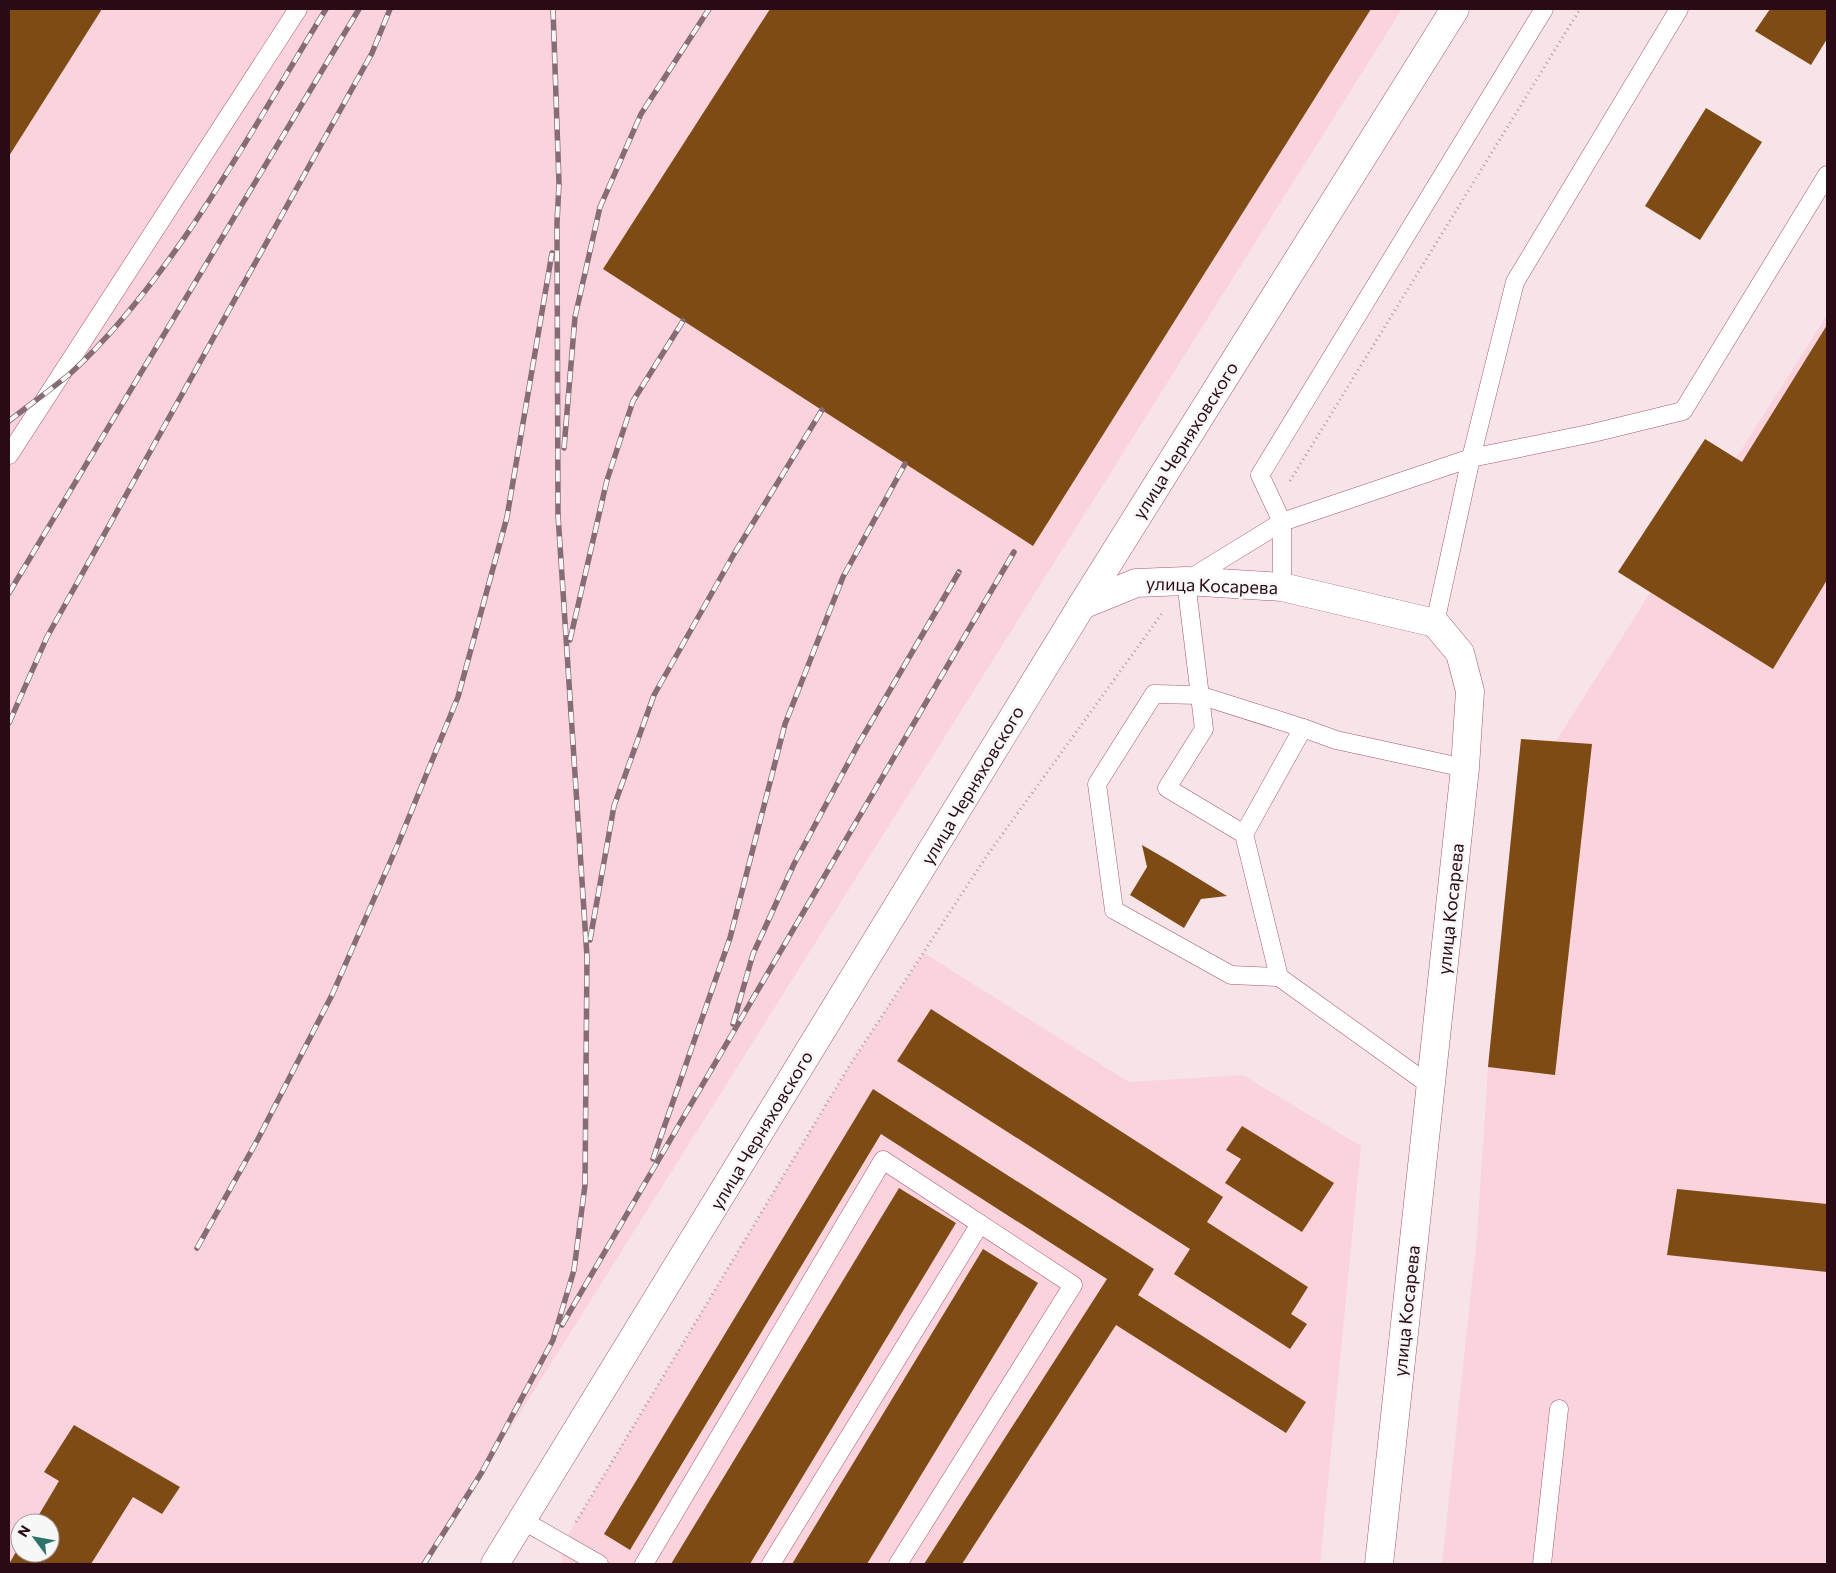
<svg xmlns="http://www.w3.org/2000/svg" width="1836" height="1573" viewBox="0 0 1836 1573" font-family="Commissioner,sans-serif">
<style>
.built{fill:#fbd3dd;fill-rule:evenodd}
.building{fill:#7e4b14}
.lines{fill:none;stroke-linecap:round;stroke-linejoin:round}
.lane-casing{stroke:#a6576e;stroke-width:19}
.street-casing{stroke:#a6576e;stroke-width:29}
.path{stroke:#b39ca2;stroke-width:3;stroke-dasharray:1 4;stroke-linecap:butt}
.lane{stroke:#fff;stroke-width:18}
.street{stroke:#fff;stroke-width:28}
.rail-casing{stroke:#866c74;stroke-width:5.5}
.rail{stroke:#f7f7f7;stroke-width:4;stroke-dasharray:11;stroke-linecap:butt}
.labels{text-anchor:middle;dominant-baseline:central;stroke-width:5;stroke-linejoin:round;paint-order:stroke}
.street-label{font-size:18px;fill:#290a15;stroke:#f7f7f7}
</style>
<rect width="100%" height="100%" fill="#f7e4e8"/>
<!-- built -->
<g class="built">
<path d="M9 9H1402L425 1564H9ZM20 1523H50V1553H20Z"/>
<polygon points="1827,315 1827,1564 1442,1564 1477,1235 1488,1067 1521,739 1556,741"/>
<polygon points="924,953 1129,1082 1243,1075 1361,1146 1320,1564 561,1564 563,1543 848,1068"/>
</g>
<!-- building -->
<g class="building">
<polygon points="9,9 102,9 9,156"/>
<polygon points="770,9 1371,9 1033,546 603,269"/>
<polygon points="1770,9 1827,9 1827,39 1811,65 1755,31"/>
<polygon points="1706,108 1762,142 1700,240 1645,206"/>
<polygon points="1827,325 1827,580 1773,669 1618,572 1705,439 1742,462"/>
<polygon points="1521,739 1592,744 1555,1075 1488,1067"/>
<polygon points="1142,845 1173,863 1227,896 1201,899 1184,928 1130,895 1147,867"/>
<polygon points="931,1009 1223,1197 1207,1222 1308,1287 1291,1314 1307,1324 1290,1349 1174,1274 1190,1249 897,1061"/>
<polygon points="873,1089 1154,1269 1138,1295 1306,1402 1286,1433 1116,1325 962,1564 924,1564 1107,1279 881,1134 630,1550 604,1534"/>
<polygon points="1242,1126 1334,1183 1302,1232 1225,1183 1241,1159 1226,1150"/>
<polygon points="899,1188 956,1223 750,1564 671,1564"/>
<polygon points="1677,1189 1827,1204 1827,1272 1667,1255"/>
<polygon points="983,1249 1038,1283 867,1564 792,1564"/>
<polygon points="74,1425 180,1487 162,1514 133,1497 91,1564 9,1564 20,1545 20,1553 50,1553 50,1523 34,1523 59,1481 44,1472"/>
</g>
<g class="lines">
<defs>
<g id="lane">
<polyline points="9,455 298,9"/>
<polyline points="1282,587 1282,522 1260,475 1544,9"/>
<polyline points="1435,623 1471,458 1593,433 1683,411 1827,175"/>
<polyline points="1244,834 1303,728"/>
<polyline points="1279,977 1231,975 1114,910 1097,784 1154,694 1199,695 1303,728 1336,740 1465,768"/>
<polyline points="1431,1086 1279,977 1244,834 1167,788 1204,729 1186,581 1282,522 1471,458 1515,282 1679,9"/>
<polyline points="522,1520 599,1564"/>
<polyline points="644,1564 883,1160 1073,1285 898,1564"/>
<polyline points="771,1564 980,1224"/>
<polyline points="1542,1564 1559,1409"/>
</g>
<g id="street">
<polyline points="1082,605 1136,583 1186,581 1282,587 1435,623 1460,653 1470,691 1465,768 1379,1564"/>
<polyline points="495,1564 1082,605 1455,9"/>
</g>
</defs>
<!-- lane casing -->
<use href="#lane" class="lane-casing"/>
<!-- street casing -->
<use href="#street" class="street-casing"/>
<!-- path -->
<g class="path">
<polyline points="1290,481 1580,9"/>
<polyline points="576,1522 848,1068 986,857 1163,612"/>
</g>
<!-- lane -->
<use href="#lane" class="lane"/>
<!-- street -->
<use href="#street" class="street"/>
<defs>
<g id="rail">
<path d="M9 421C29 405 52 389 72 372 175 276 252 129 326 9"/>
<polyline points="564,448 575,317 600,207 641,114 709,9"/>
<polyline points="9,593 359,9"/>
<polyline points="570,640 607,480 633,401 683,321"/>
<polyline points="9,723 47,637 372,53 390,9"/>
<polyline points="590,940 614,806 654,695 734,554 822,410"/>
<polyline points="733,1024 753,954 794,864 859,743 959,572"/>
<polyline points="653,1159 730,938 785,724 843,577 905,464"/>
<polyline points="197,1248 258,1139 332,995 398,844 458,697 507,517 552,253"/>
<polyline points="562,1325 1014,552"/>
<polyline points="424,1564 482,1472 553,1340 574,1270 585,1185 587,957 558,515 557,223 559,184 553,9"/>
</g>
</defs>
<!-- rail casing -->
<use href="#rail" class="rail-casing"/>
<!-- rail -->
<use href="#rail" class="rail"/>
</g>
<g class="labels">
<!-- street labels -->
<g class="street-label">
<text transform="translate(1185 440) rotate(-58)">улица Черняховского</text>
<text transform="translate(1212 585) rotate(2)">улица Косарева</text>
<text transform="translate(972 785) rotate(-59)">улица Черняховского</text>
<text transform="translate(1450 909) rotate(-84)">улица Косарева</text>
<text transform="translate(761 1130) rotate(-59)">улица Черняховского</text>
<text transform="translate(1406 1311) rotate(-84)">улица Косарева</text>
</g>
</g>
<!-- border -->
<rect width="1836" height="1573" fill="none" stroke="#290a15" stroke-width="20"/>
<!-- north arrow -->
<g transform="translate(35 1538) rotate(302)"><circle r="24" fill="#f7f7f7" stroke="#a5989d"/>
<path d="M0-4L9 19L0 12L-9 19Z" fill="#2d7369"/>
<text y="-8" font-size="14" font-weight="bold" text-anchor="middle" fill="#290a15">N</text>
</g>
</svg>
